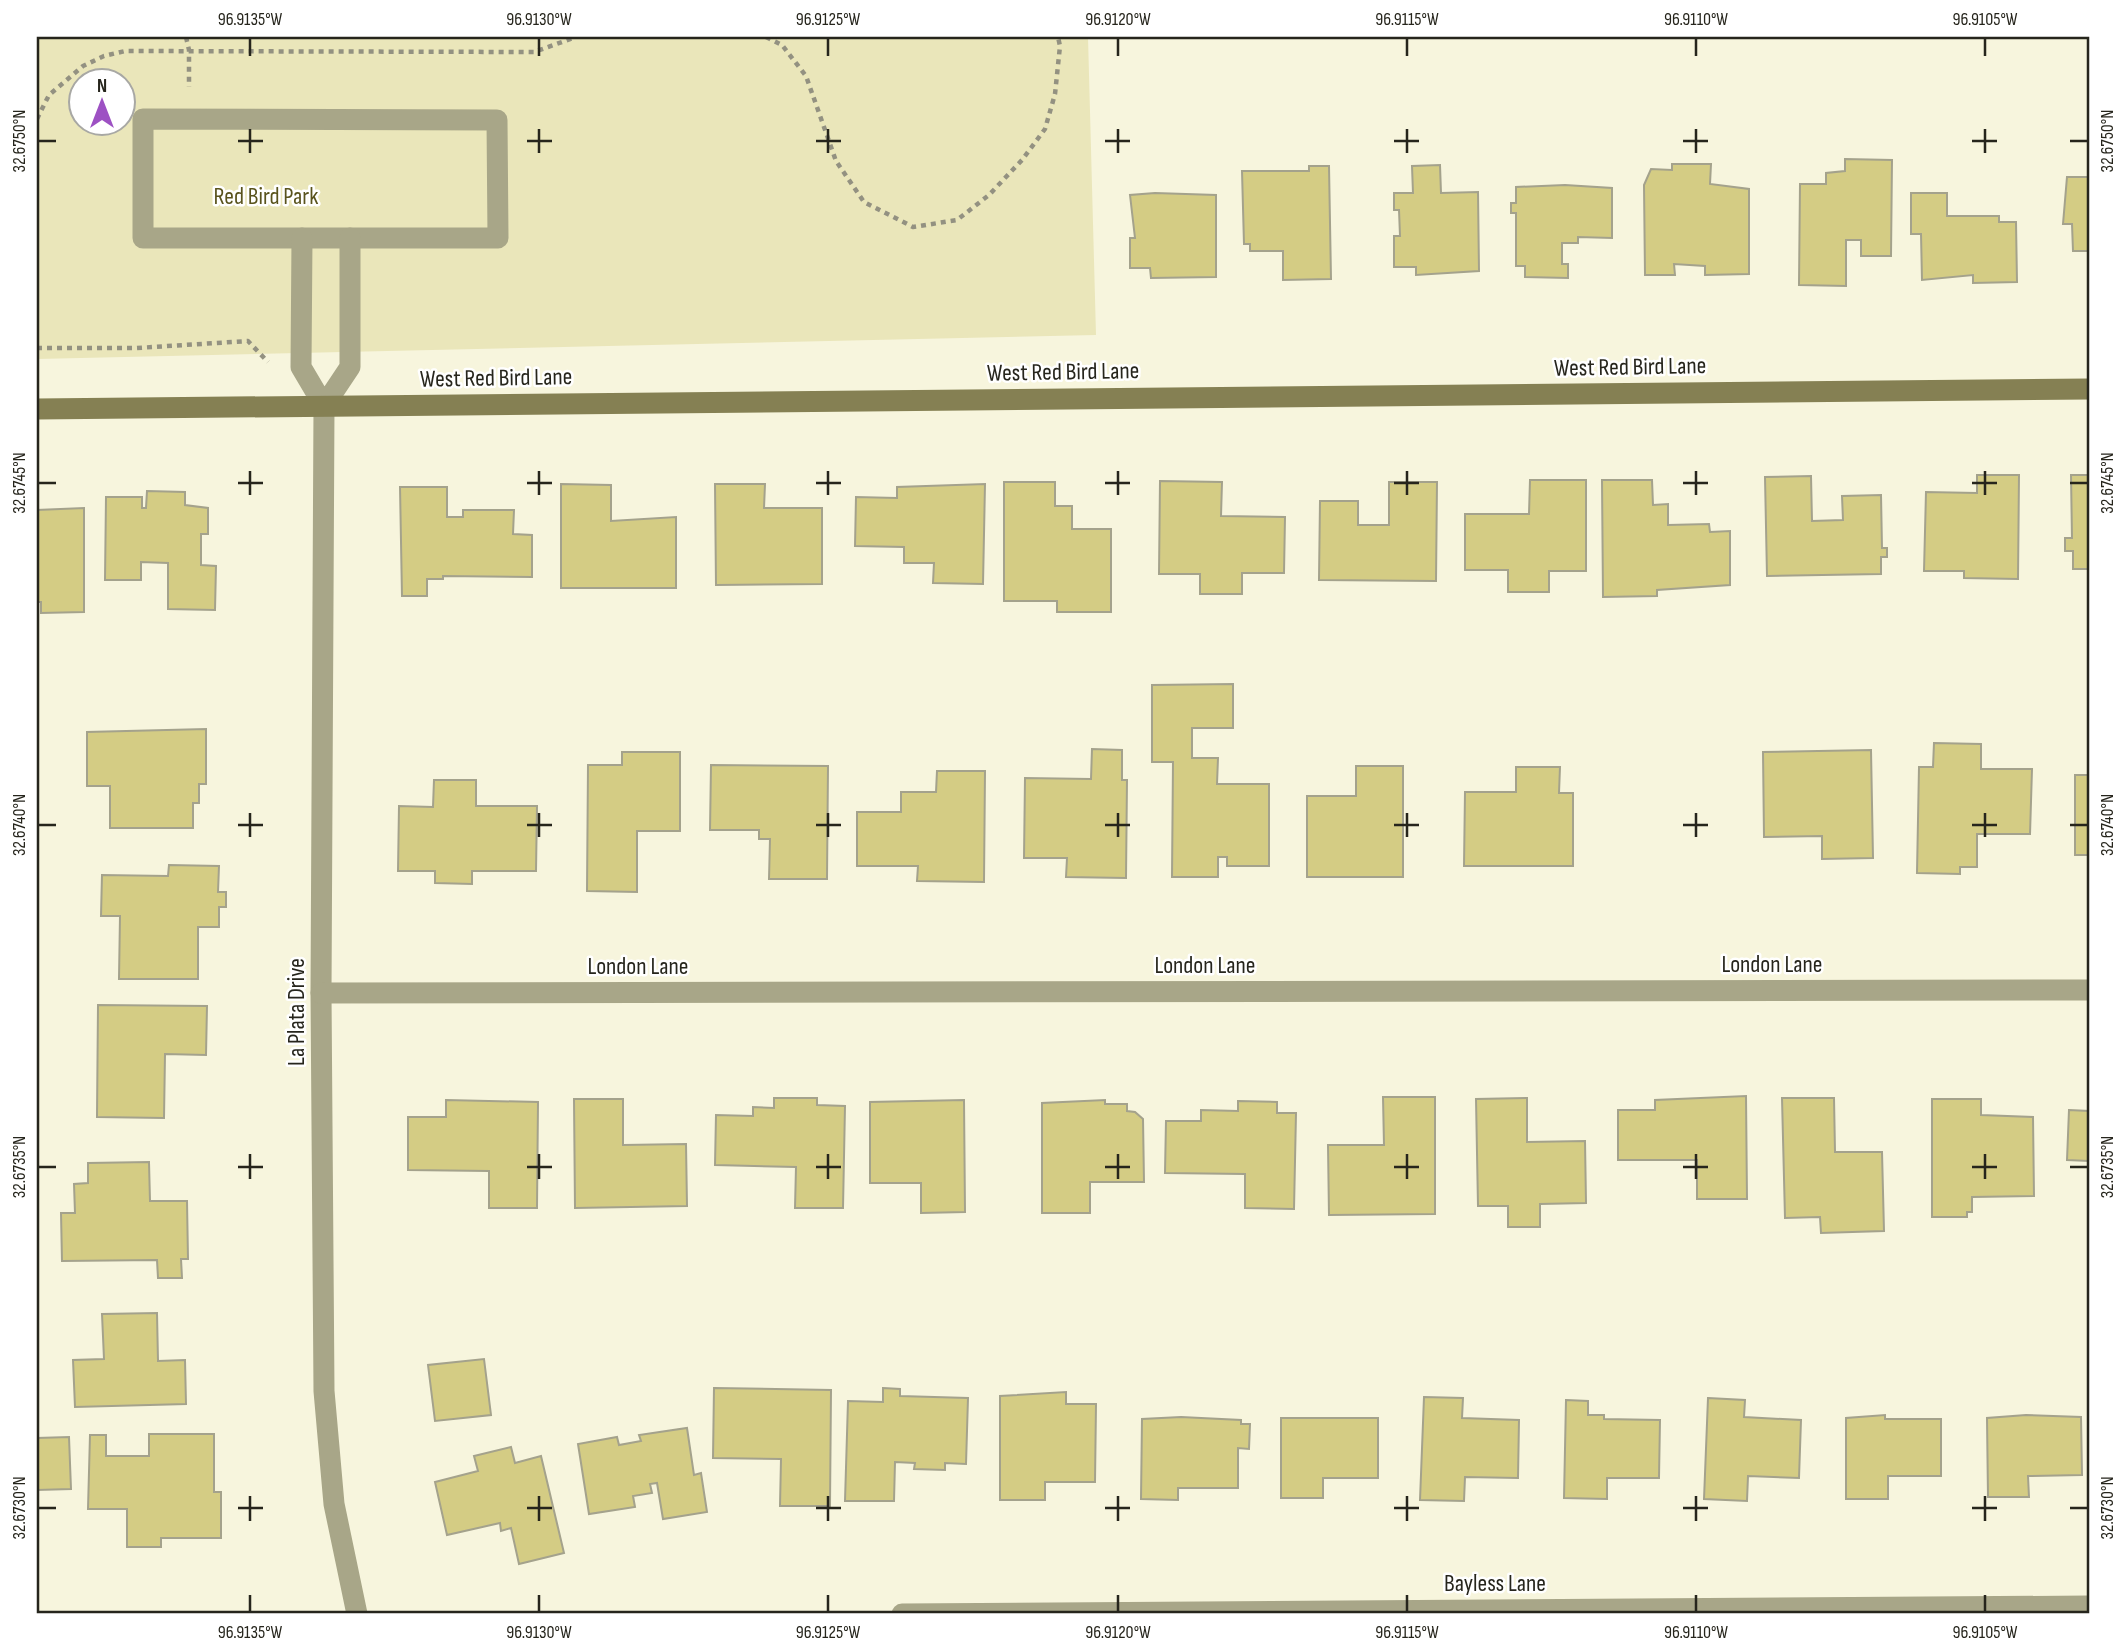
<svg xmlns="http://www.w3.org/2000/svg" width="2126" height="1651" viewBox="0 0 2126 1651" font-family="'Sofia Sans Condensed',sans-serif">
<style>
.green{fill:#eae6ba;fill-rule:evenodd}
.building{fill:#d4cc84;stroke:#a4a28c;stroke-width:2}
.lines{fill:none;stroke-linecap:round;stroke-linejoin:round}
.path{stroke:#939181;stroke-width:4.5;stroke-dasharray:5 5;stroke-linecap:butt}
.lane{stroke:#a8a688;stroke-width:21}
.street{stroke:#a8a688;stroke-width:21}
.secondary{stroke:#858053;stroke-width:21}
.ticks{fill:none;stroke:#26251c;stroke-width:2.5}
.labels{text-anchor:middle;dominant-baseline:central;stroke-width:5;stroke-linejoin:round;paint-order:stroke}
.park-label{font-size:24px;fill:#59531d;stroke:#fff}
.street-label{font-size:24px;fill:#26251c;stroke:#fff}
.neatline{fill:none;stroke:#26251c;stroke-width:2.5}
.ticks-label{font-size:18px;text-anchor:middle;fill:#26251c}
</style>
<rect width="100%" height="100%" fill="#f7f5dd"/>
<!-- green -->
<path class="green" d="M37 37H1088L1096 335 37 359ZM80 80H122V122H80Z"/>
<!-- building -->
<g class="building">
<polygon points="1845,159 1892,160 1891,256 1861,256 1861,240 1846,240 1846,286 1799,285 1800,184 1826,184 1826,173 1845,171"/>
<polygon points="1672,164 1711,164 1710,184 1749,189 1749,274 1705,275 1705,266 1674,264 1675,275 1645,275 1644,185 1651,169 1672,170"/>
<polygon points="1440,165 1441,193 1478,192 1479,271 1416,275 1416,267 1394,267 1394,236 1400,236 1399,210 1394,210 1394,193 1413,193 1412,166"/>
<polygon points="1309,166 1329,166 1331,279 1283,280 1283,251 1250,251 1250,244 1244,244 1242,171 1309,171"/>
<polygon points="2067,177 2089,177 2089,270 2089,251 2073,251 2072,224 2063,224"/>
<polygon points="1565,185 1612,188 1612,238 1578,237 1578,243 1562,243 1562,264 1568,264 1568,278 1525,277 1525,266 1516,266 1516,213 1511,213 1511,203 1516,203 1516,187"/>
<polygon points="1155,193 1216,195 1216,277 1151,278 1150,268 1130,268 1130,238 1135,238 1130,195"/>
<polygon points="1911,193 1947,193 1947,216 1999,216 1999,222 2016,222 2017,282 1973,283 1973,275 1922,280 1921,234 1911,234"/>
<polygon points="1977,475 2019,475 2018,579 1964,578 1964,571 1924,571 1926,492 1977,493"/>
<polygon points="2071,475 2089,475 2089,569 2073,569 2073,551 2065,551 2065,538 2072,538"/>
<polygon points="1811,476 1812,521 1843,520 1842,496 1881,495 1882,548 1887,548 1887,557 1881,557 1881,574 1767,576 1765,477"/>
<polygon points="1530,480 1586,480 1586,571 1549,571 1549,592 1508,592 1508,570 1465,570 1465,514 1529,514"/>
<polygon points="1602,480 1652,480 1653,505 1668,504 1668,525 1709,524 1710,532 1730,531 1730,585 1657,590 1657,596 1603,597"/>
<polygon points="1160,481 1222,482 1221,516 1285,517 1284,573 1242,573 1242,594 1200,594 1200,574 1159,574"/>
<polygon points="1004,482 1055,482 1055,506 1072,506 1072,529 1111,529 1111,612 1057,612 1057,601 1004,601"/>
<polygon points="1389,482 1437,482 1436,581 1319,580 1320,501 1358,501 1358,525 1389,525"/>
<polygon points="561,484 611,485 611,521 676,517 676,588 561,588"/>
<polygon points="715,484 765,484 764,508 822,508 822,584 716,585"/>
<polygon points="985,484 983,584 933,583 934,563 904,563 904,547 855,546 856,497 897,498 897,487"/>
<polygon points="400,487 447,487 447,517 463,517 463,510 514,510 513,534 532,535 532,577 443,576 443,579 427,579 427,596 402,596"/>
<polygon points="147,491 185,492 185,505 208,508 208,534 201,534 201,565 216,566 215,610 168,609 168,563 141,562 141,580 105,580 106,497 142,497 142,508 146,508"/>
<polygon points="84,508 84,612 41,613 41,602 37,602 37,510"/>
<polygon points="1233,684 1233,728 1192,728 1192,758 1218,758 1217,784 1269,784 1269,866 1227,866 1227,857 1218,857 1218,877 1172,877 1173,762 1152,762 1152,685"/>
<polygon points="206,729 206,784 199,784 199,803 193,803 193,828 110,828 110,786 87,786 87,732"/>
<polygon points="1934,743 1981,744 1981,769 2032,769 2030,834 1977,834 1977,867 1960,867 1960,874 1917,873 1919,767 1933,767"/>
<polygon points="1092,749 1122,750 1122,780 1127,780 1126,878 1066,877 1067,858 1024,858 1025,778 1091,779"/>
<polygon points="1871,750 1873,858 1822,859 1822,836 1764,837 1763,752"/>
<polygon points="622,752 680,752 680,831 637,831 637,892 587,891 588,765 622,765"/>
<polygon points="711,765 828,766 827,879 769,879 770,839 759,839 759,830 710,830"/>
<polygon points="1356,766 1403,766 1403,877 1307,877 1307,796 1356,796"/>
<polygon points="1516,767 1560,767 1559,793 1573,793 1573,866 1464,866 1465,792 1516,792"/>
<polygon points="937,771 985,771 984,882 917,881 918,866 857,866 857,812 901,812 901,792 936,792"/>
<rect x="2075" y="775" width="14" height="80"/>
<polygon points="434,780 476,780 476,806 537,806 536,871 472,871 472,884 435,883 435,871 398,871 399,806 433,807"/>
<polygon points="169,865 219,866 218,892 226,892 226,907 219,907 219,927 198,927 198,979 119,979 120,916 101,916 102,875 168,876"/>
<polygon points="98,1005 207,1006 206,1055 165,1054 164,1118 97,1117"/>
<polygon points="1746,1096 1747,1199 1697,1199 1697,1160 1618,1160 1618,1110 1655,1110 1655,1100"/>
<polygon points="1383,1097 1435,1097 1435,1214 1329,1215 1328,1145 1384,1145"/>
<polygon points="774,1098 817,1098 817,1105 845,1106 843,1208 795,1208 796,1167 715,1165 716,1115 753,1116 753,1107 774,1108"/>
<polygon points="1527,1098 1527,1142 1585,1141 1586,1203 1540,1204 1540,1227 1508,1227 1508,1206 1478,1206 1476,1099"/>
<polygon points="1782,1098 1834,1098 1835,1152 1882,1152 1884,1231 1821,1233 1820,1217 1785,1218"/>
<polygon points="574,1099 623,1099 623,1145 686,1144 687,1206 575,1208"/>
<polygon points="1932,1099 1981,1099 1981,1115 2033,1117 2034,1196 1972,1197 1972,1212 1967,1212 1967,1217 1932,1217"/>
<polygon points="446,1100 538,1102 537,1208 489,1208 489,1171 408,1170 408,1117 446,1117"/>
<polygon points="964,1100 965,1212 921,1213 921,1183 870,1183 870,1102"/>
<polygon points="1105,1100 1105,1104 1127,1104 1127,1111 1135,1112 1143,1119 1144,1182 1090,1182 1090,1213 1042,1213 1042,1103"/>
<polygon points="1238,1101 1277,1102 1277,1113 1296,1113 1294,1209 1245,1208 1245,1174 1165,1173 1166,1121 1201,1121 1201,1110 1238,1111"/>
<polygon points="2069,1110 2089,1111 2089,1161 2067,1160"/>
<polygon points="149,1162 150,1201 187,1201 188,1259 181,1259 182,1278 158,1278 157,1260 62,1261 61,1213 75,1213 74,1184 88,1183 88,1163"/>
<polygon points="157,1313 158,1361 185,1360 186,1404 75,1407 73,1360 104,1359 102,1314"/>
<polygon points="484,1359 491,1415 435,1421 428,1365"/>
<polygon points="714,1388 831,1390 830,1506 780,1506 781,1459 713,1458"/>
<polygon points="883,1388 900,1389 900,1396 968,1398 966,1464 945,1463 945,1470 914,1469 915,1463 895,1462 894,1501 845,1501 848,1401 883,1402"/>
<polygon points="1066,1392 1066,1404 1096,1404 1095,1482 1045,1482 1045,1500 1000,1500 1000,1396"/>
<polygon points="1424,1397 1463,1398 1462,1418 1519,1420 1518,1478 1465,1477 1464,1501 1420,1500"/>
<polygon points="1708,1398 1745,1400 1744,1417 1801,1420 1799,1478 1748,1476 1747,1501 1704,1499"/>
<polygon points="1566,1400 1588,1401 1588,1415 1604,1415 1604,1419 1660,1420 1659,1478 1607,1478 1607,1499 1564,1498"/>
<polygon points="1885,1415 1885,1419 1941,1419 1941,1476 1888,1476 1888,1499 1846,1499 1846,1418"/>
<polygon points="2026,1415 2081,1417 2082,1475 2028,1476 2029,1497 1988,1497 1987,1418"/>
<polygon points="1181,1417 1241,1420 1241,1424 1250,1424 1249,1449 1238,1448 1238,1488 1178,1488 1178,1500 1141,1499 1142,1419"/>
<polygon points="1281,1418 1378,1418 1378,1478 1323,1478 1323,1498 1281,1498"/>
<polygon points="687,1428 694,1475 701,1473 707,1512 663,1519 657,1483 650,1484 652,1493 633,1496 635,1507 589,1514 578,1444 617,1437 619,1445 641,1441 639,1435"/>
<polygon points="149,1434 214,1434 214,1492 221,1492 221,1538 161,1538 161,1547 127,1547 127,1509 88,1509 90,1435 106,1435 106,1456 149,1456"/>
<polygon points="69,1437 71,1489 37,1490 37,1438"/>
<polygon points="511,1447 515,1463 541,1456 564,1553 519,1564 511,1528 501,1531 500,1523 447,1535 435,1482 478,1471 474,1456"/>
</g>
<g class="lines">
<!-- path -->
<g class="path">
<polyline points="186,37 189,50 189,87"/>
<polyline points="766,37 782,45 806,76 836,161 864,202 913,227 957,220 989,195 1022,160 1045,129 1055,94 1060,46 1058,37"/>
<polyline points="37,119 49,95 83,66 104,56 125,51 534,52 576,37"/>
<polyline points="37,348 137,348 248,341 268,362"/>
</g>
<!-- lane -->
<g class="lane">
<polygon points="143,119 497,120 498,238 143,238"/>
<polyline points="302,238 301,367 324,406 350,367 350,238"/>
</g>
<!-- street -->
<g class="street">
<polyline points="324,406 321,993 324,1391 334,1504 357,1614"/>
<polyline points="321,993 2089,990"/>
<polyline points="902,1614 2089,1606"/>
</g>
<!-- secondary -->
<polyline class="secondary" points="37,409 2089,389"/>
</g>
<!-- ticks -->
<path class="ticks" d="M250 38V56M539 38V56M828 38V56M1118 38V56M1407 38V56M1696 38V56M1985 38V56M250 129V153M539 129V153M828 129V153M1118 129V153M1407 129V153M1696 129V153M1985 129V153M38 141H56M238 141H263M527 141H552M816 141H841M1105 141H1130M1394 141H1419M1683 141H1708M1972 141H1997M2070 141H2088M250 471V495M539 471V495M828 471V495M1118 471V495M1407 471V495M1696 471V495M1985 471V495M38 483H56M238 483H263M527 483H552M816 483H841M1105 483H1130M1394 483H1419M1683 483H1708M1972 483H1997M2070 483H2088M250 813V837M539 813V837M828 813V837M1118 813V837M1407 813V837M1696 813V837M1985 813V837M38 825H56M238 825H263M527 825H552M816 825H841M1105 825H1130M1394 825H1419M1683 825H1708M1972 825H1997M2070 825H2088M250 1154V1179M539 1154V1179M828 1154V1179M1118 1154V1179M1407 1154V1179M1696 1154V1179M1985 1154V1179M38 1167H56M238 1167H263M527 1167H552M816 1167H841M1105 1167H1130M1394 1167H1419M1683 1167H1708M1972 1167H1997M2070 1167H2088M250 1496V1521M539 1496V1521M828 1496V1521M1118 1496V1521M1407 1496V1521M1696 1496V1521M1985 1496V1521M38 1508H56M238 1508H263M527 1508H552M816 1508H841M1105 1508H1130M1394 1508H1419M1683 1508H1708M1972 1508H1997M2070 1508H2088M250 1595V1612M539 1595V1612M828 1595V1612M1118 1595V1612M1407 1595V1612M1696 1595V1612M1985 1595V1612"/>
<g class="labels">
<!-- park labels -->
<g class="park-label">
<text x="266" y="196">Red Bird Park</text>
</g>
<!-- street labels -->
<g class="street-label">
<text transform="translate(1630 367) rotate(-1)">West Red Bird Lane</text>
<text transform="translate(1063 372) rotate(-1)">West Red Bird Lane</text>
<text transform="translate(496 378) rotate(-1)">West Red Bird Lane</text>
<text x="1772" y="964">London Lane</text>
<text x="1205" y="965">London Lane</text>
<text x="638" y="966">London Lane</text>
<text transform="translate(296 1012) rotate(-90)">La Plata Drive</text>
<text x="1495" y="1583">Bayless Lane</text>
</g>
</g>
<!-- border -->
<rect width="2126" height="1651" fill="none" stroke="#ffffff" stroke-width="77"/>
<!-- north arrow -->
<g transform="translate(102 102)"><circle r="33" fill="#ffffff" stroke="#a8a8a4" stroke-width="2"/>
<path d="M0-5L12 26L0 18L-12 26Z" fill="#9d51c3"/>
<text y="-10" font-size="19" font-weight="bold" text-anchor="middle" fill="#26251c">N</text>
</g>
<rect x="38" y="38" width="2050" height="1574" class="neatline"/>
<g class="ticks-label">
<text x="250" y="25">96.9135°W</text>
<text x="539" y="25">96.9130°W</text>
<text x="828" y="25">96.9125°W</text>
<text x="1118" y="25">96.9120°W</text>
<text x="1407" y="25">96.9115°W</text>
<text x="1696" y="25">96.9110°W</text>
<text x="1985" y="25">96.9105°W</text>
<text transform="translate(19 141) rotate(-90)" y="6">32.6750°N</text>
<text transform="translate(2107 141) rotate(-90)" y="6">32.6750°N</text>
<text transform="translate(19 483) rotate(-90)" y="6">32.6745°N</text>
<text transform="translate(2107 483) rotate(-90)" y="6">32.6745°N</text>
<text transform="translate(19 825) rotate(-90)" y="6">32.6740°N</text>
<text transform="translate(2107 825) rotate(-90)" y="6">32.6740°N</text>
<text transform="translate(19 1167) rotate(-90)" y="6">32.6735°N</text>
<text transform="translate(2107 1167) rotate(-90)" y="6">32.6735°N</text>
<text transform="translate(19 1508) rotate(-90)" y="6">32.6730°N</text>
<text transform="translate(2107 1508) rotate(-90)" y="6">32.6730°N</text>
<text x="250" y="1638">96.9135°W</text>
<text x="539" y="1638">96.9130°W</text>
<text x="828" y="1638">96.9125°W</text>
<text x="1118" y="1638">96.9120°W</text>
<text x="1407" y="1638">96.9115°W</text>
<text x="1696" y="1638">96.9110°W</text>
<text x="1985" y="1638">96.9105°W</text>
</g>
</svg>
